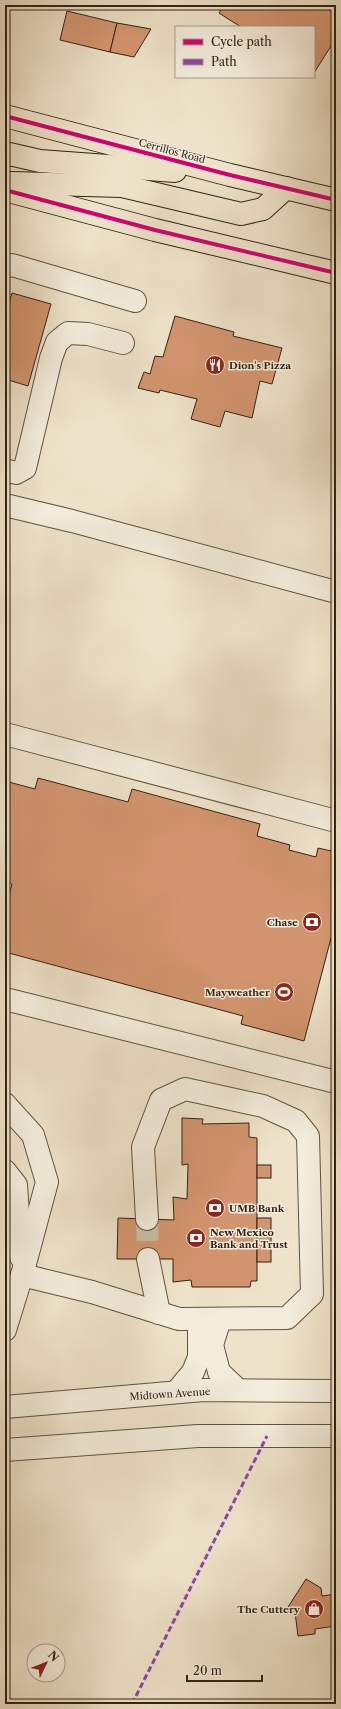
<svg xmlns="http://www.w3.org/2000/svg" width="341" height="1709" viewBox="0 0 341 1709" font-family="'Libre Caslon Text',serif">
<style>
.building{fill:#d3956f;stroke:#312314}
.lines{fill:none;stroke-linecap:round;stroke-linejoin:round}
.minor-tunnel{stroke:#c8bda6;stroke-width:22;stroke-dasharray:22 11;stroke-linecap:butt}
.minor-casing{stroke:#605342;stroke-width:24}
.major-casing{stroke:#312314;stroke-width:24}
.minor{stroke:#f4eddd;stroke-width:22}
.major{stroke:#eee3ca;stroke-width:22}
.quiet{stroke:#8e44ad;stroke-width:3;stroke-dasharray:6 3;stroke-linecap:butt}
.cycleway-casing{stroke:#f4eddd;stroke-width:6}
.cycleway{stroke:#d6006c;stroke-width:4}
.labels{text-anchor:middle;dominant-baseline:central;stroke-width:3;stroke-linejoin:round;paint-order:stroke}
.street-label{font-size:10px;fill:#312314;stroke:#f4eddd}
.poi-label{font-size:10px;font-weight:bold;fill:#312314;stroke:#f4eddd;text-anchor:start}
</style>
<rect width="100%" height="100%" fill="#eee3ca"/>
<filter id="stains"><feTurbulence type="fractalNoise" baseFrequency=".005" numOctaves="4"/><feColorMatrix values="0 0 0 0 .2 0 0 0 0 .09 0 0 0 0 .02 0 0 0 .5 -.17"/></filter>
<radialGradient id="worn" r=".72"><stop offset=".6" stop-color="#630" stop-opacity="0"/><stop offset="1" stop-color="#630" stop-opacity=".3"/></radialGradient>
<!-- building -->
<g class="building">
<polygon points="224,5 336,5 336,38 314,73 314,27 241,27 219,13"/>
<polygon points="67,11 117,23 110,52 60,40"/>
<polygon points="117,23 151,29 134,57 110,52"/>
<polygon points="12,293 51,304 28,386 5,379 5,317"/>
<polygon points="175,316 234,332 233,336 282,348 272,384 260,381 252,418 225,411 220,427 191,419 197,399 160,390 159,393 138,388 144,372 150,374 155,356 163,357"/>
<polygon points="38,778 128,802 132,789 260,824 257,836 290,845 289,850 316,857 318,848 336,852 336,919 304,1041 241,1024 243,1016 5,952 5,910 12,884 5,882 5,781 35,789"/>
<polygon points="182,1118 203,1119 202,1124 249,1123 249,1137 257,1138 257,1281 251,1281 250,1287 192,1287 191,1280 173,1282 173,1259 117,1259 118,1218 174,1220 173,1197 187,1199 188,1164 182,1165"/>
<rect x="257" y="1165" width="14" height="13"/>
<rect x="257" y="1218" width="14" height="44"/>
<polygon points="306,1579 321,1588 322,1596 336,1594 336,1626 315,1629 315,1634 298,1636 295,1612 288,1607"/>
</g>
<g class="lines">
<!-- minor-tunnel -->
<polyline class="minor-tunnel" points="147,1219 148,1259"/>
<defs>
<g id="minor">
<polyline points="5,267 12,265 135,301"/>
<polyline points="5,470 16,473 25,468 51,358 57,342 68,333 88,334 123,343"/>
<polyline points="5,505 72,521 336,592"/>
<polyline points="5,734 336,821"/>
<polyline points="5,999 336,1082"/>
<polyline points="5,1104 33,1135 47,1182 22,1275 5,1330"/>
<polyline points="5,1171 16,1185 21,1257"/>
<polyline points="148,1259 159,1313"/>
<polyline points="22,1275 92,1292 179,1319 287,1318 312,1294 308,1136 296,1121 263,1106 185,1089 161,1100 143,1147 147,1219"/>
<polyline points="220,1319 212,1345 219,1372 238,1390"/>
<polyline points="176,1392 193,1372 199,1357 199,1319"/>
<polyline points="5,1407 204,1390 336,1391"/>
<polyline points="5,1450 198,1436 336,1436"/>
</g>
<g id="major">
<polyline points="5,116 230,175 336,200"/>
<polyline points="5,153 40,161 175,171"/>
<polyline points="12,183 122,186 241,214 263,209 286,188"/>
<polyline points="5,190 155,230 336,273"/>
</g>
</defs>
<!-- minor casing -->
<use href="#minor" class="minor-casing"/>
<!-- major casing -->
<use href="#major" class="major-casing"/>
<!-- minor -->
<use href="#minor" class="minor"/>
<!-- major -->
<use href="#major" class="major"/>
<!-- quiet -->
<polyline class="quiet" points="132,1704 267,1436"/>
<defs>
<g id="cycleway">
<polyline points="5,116 230,175 336,200"/>
<polyline points="5,190 155,230 336,273"/>
</g>
</defs>
<!-- cycleway casing -->
<use href="#cycleway" class="cycleway-casing"/>
<!-- cycleway -->
<use href="#cycleway" class="cycleway"/>
</g>
<!-- icons -->
<defs>
<symbol id="restaurant-disc" viewBox="-11 -11 22 22"><circle r="9.5" fill="#8f2418" stroke="#f4eddd"/><path d="M-5-6h1v4h1v-4h1v4h1v-4h1v5L-1.5 .5V6h-2V.5L-5-1ZM5-6V6H3V1.5H1.5Q1.5-4 5-6Z" fill="#fff"/></symbol>
<symbol id="bank-disc" viewBox="-11 -11 22 22"><circle r="9.5" fill="#8f2418" stroke="#f4eddd"/><path d="M-6-4H6V4H-6ZM0-2.3a2.3 2.3 0 1 0 0 4.6a2.3 2.3 0 1 0 0-4.6Z" fill="#fff"/></symbol>
<symbol id="stadium-disc" viewBox="-11 -11 22 22"><circle r="9.5" fill="#8f2418" stroke="#f4eddd"/><path d="M0-5a6.5 5 0 1 0 0 10a6.5 5 0 1 0 0-10ZM-3.5-1.8h7v3.6h-7Z" fill="#fff"/></symbol>
<symbol id="shop-disc" viewBox="-11 -11 22 22"><circle r="9.5" fill="#8f2418" stroke="#f4eddd"/><path d="M-5-2.5h2.3a2.7 3.5 0 0 1 5.4 0H5L5.5 6h-11ZM-1.5-2.5h3a1.5 2.3 0 0 0-3 0Z" fill="#fff"/></symbol>
</defs>
<g fill-rule="evenodd">
<use href="#restaurant-disc" x="204" y="354" width="22" height="22"/>
<use href="#bank-disc" x="301" y="911" width="22" height="22"/>
<use href="#stadium-disc" x="273" y="981" width="22" height="22"/>
<use href="#bank-disc" x="204" y="1197" width="22" height="22"/>
<use href="#bank-disc" x="185" y="1227" width="22" height="22"/>
<use href="#shop-disc" x="303" y="1598" width="22" height="22"/>
</g>
<g class="labels">
<!-- street labels -->
<g class="street-label">
<text transform="translate(172 151) rotate(15)">Cerrillos Road</text>
<text transform="translate(170 1394) rotate(-4)">Midtown Avenue</text>
</g>
<!-- poi labels -->
<g class="poi-label">
<text x="229" y="365">Dion's Pizza</text>
<text x="298" y="922" text-anchor="end">Chase</text>
<text x="270" y="992" text-anchor="end">Mayweather</text>
<text x="229" y="1208">UMB Bank</text>
<text x="210" y="1232">New Mexico<tspan x="210" dy="12">Bank and Trust</tspan></text>
<text x="300" y="1609" text-anchor="end">The Cuttery</text>
</g>
</g>
<!-- margin -->
<rect width="341" height="1709" fill="none" stroke="#eee3ca" stroke-width="20"/>
<rect x="6" y="6" width="329" height="1697" fill="none" stroke="#312314" stroke-width="2"/>
<rect x="10" y="10" width="321" height="1689" fill="none" stroke="#312314"/>
<!-- legend -->
<rect x="175" y="26" width="140" height="52" fill="#f4eddd" stroke="#a69c8d"/>
<rect x="183" y="39" width="20" height="6" fill="#d6006c" stroke="#a69c8d"/>
<text x="211" y="46" font-size="12" fill="#312314">Cycle path</text>
<rect x="183" y="59" width="20" height="6" fill="#8e44ad" stroke="#a69c8d"/>
<text x="211" y="66" font-size="12" fill="#312314">Path</text>
<!-- north arrow -->
<g transform="translate(46 1663) rotate(47)"><circle r="19" fill="#f4eddd" stroke="#a69c8d"/>
<path d="M0-3L7 15L0 10L-7 15Z" fill="#8f2418"/>
<text y="-6" font-size="11" font-weight="bold" text-anchor="middle" fill="#312314">N</text>
</g>
<!-- scale -->
<path d="M187 1675v6h75v-6" fill="none" stroke="#312314" stroke-width="2"/>
<text x="193" y="1675" font-size="12" fill="#312314" stroke="#f4eddd" stroke-width="3" paint-order="stroke">20 m</text>
<rect width="100%" height="100%" filter="url(#stains)"/>
<rect width="100%" height="100%" fill="url(#worn)"/>
</svg>
